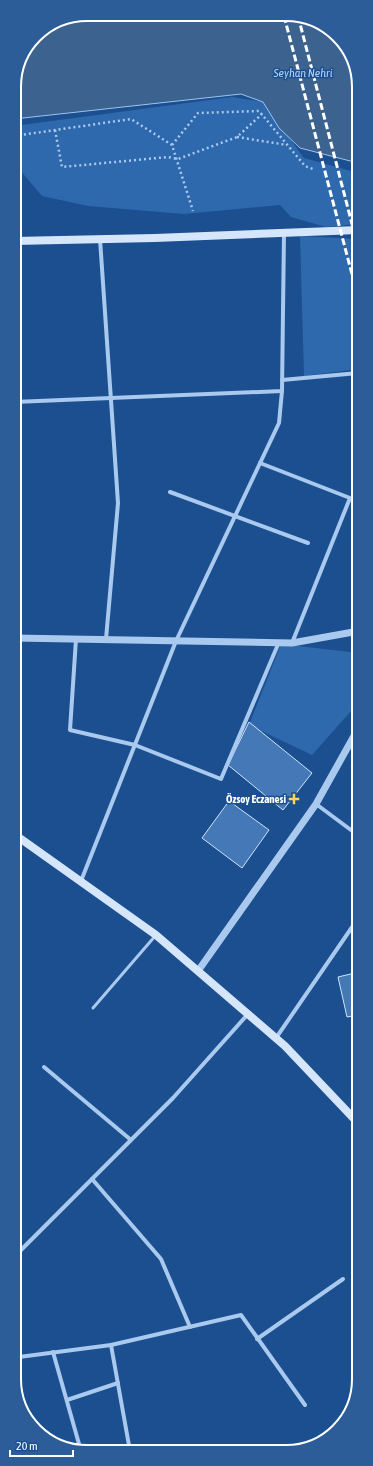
<svg xmlns="http://www.w3.org/2000/svg" width="373" height="1466" viewBox="0 0 373 1466" font-family="'Asap Condensed',sans-serif">
<style>
.green{fill:#2e69ad}
.water{fill:#3c6290;stroke:#9cc4f0}
.building{fill:#4478b7;stroke:#cfe3fa}
.lines{fill:none;stroke-linecap:round;stroke-linejoin:round}
.path{stroke:#a9c9ee;stroke-width:2.5;stroke-dasharray:2 3;stroke-linecap:butt}
.service{stroke:#a9c9ee;stroke-width:3}
.minor{stroke:#a9c9ee;stroke-width:4}
.tertiary{stroke:#a9c9ee;stroke-width:7}
.secondary{stroke:#d6e6fa;stroke-width:8}
.rail{stroke:#fff;stroke-width:3;stroke-dasharray:7 3;stroke-linecap:butt}
.poi-dot{fill:#ffd166;stroke:#1b4f8f;stroke-width:1.5}
.labels{text-anchor:middle;dominant-baseline:central;stroke-width:3;stroke-linejoin:round;paint-order:stroke}
.poi-label{font-size:11px;font-weight:bold;fill:#fff;stroke:#1b4f8f;text-anchor:end}
.water-label{font-size:12px;font-style:italic;fill:#b5d3f5;stroke:#1b4f8f}
.rim{fill:none;stroke:#fff;stroke-width:2}
</style>
<rect width="100%" height="100%" fill="#1b4f8f"/>
<!-- green -->
<g class="green">
<polygon points="232,97 263,102 304,158 358,173 358,224 326,227 291,217 280,205 184,214 88,206 42,196 14,163 14,126"/>
<polygon points="300,236 358,239 358,369 304,376"/>
<polygon points="281,644 359,653 359,702 312,755 249,725"/>
</g>
<!-- water -->
<polygon class="water" points="87,14 305,16 341,39 358,77 358,163 300,148 279,128 263,102 241,94 14,119 14,83 36,35 59,19"/>
<!-- building -->
<g class="building">
<polygon points="249,722 312,773 283,810 228,765"/>
<polygon points="229,801 269,830 242,868 202,838"/>
<polygon points="359,972 359,1015 347,1017 338,977"/>
</g>
<g class="lines">
<!-- path -->
<g class="path">
<polyline points="55,130 62,167 168,157 178,159 237,137 262,114"/>
<polyline points="14,136 131,119 172,145 193,211"/>
<polyline points="237,137 287,145"/>
<polyline points="172,145 198,113 259,111 305,166 313,169"/>
<polyline points="352,186 358,187"/>
</g>
<!-- service -->
<polyline class="service" points="93,1008 156,935"/>
<!-- minor -->
<g class="minor">
<polyline points="100,239 118,503 106,639"/>
<polyline points="282,380 358,373"/>
<polyline points="14,402 282,391 284,233"/>
<polyline points="260,463 350,498 292,643"/>
<polyline points="170,492 308,543"/>
<polyline points="76,639 70,730 135,745 221,779 279,642"/>
<polyline points="316,804 359,836"/>
<polyline points="81,881 176,641 279,423 282,391"/>
<polyline points="276,1038 359,917"/>
<polyline points="44,1067 131,1140"/>
<polyline points="92,1179 161,1259 190,1327"/>
<polyline points="15,1256 173,1098 248,1014"/>
<polyline points="257,1339 343,1279"/>
<polyline points="111,1345 130,1451"/>
<polyline points="53,1352 81,1451"/>
<polyline points="15,1355 19,1357 111,1345 241,1315 305,1405"/>
<polyline points="67,1400 118,1383"/>
</g>
<!-- tertiary -->
<g class="tertiary">
<polyline points="14,638 292,643 359,631"/>
<polyline points="198,971 316,804 359,727"/>
</g>
<!-- secondary -->
<g class="secondary">
<polyline points="14,241 155,238 358,230"/>
<polyline points="14,834 156,935 285,1046 359,1124"/>
</g>
<!-- rail -->
<g class="rail">
<polyline points="284,16 358,297"/>
<polyline points="298,16 358,247"/>
</g>
</g>
<!-- markers -->
<path class="poi-dot" d="M292 793h4v4h4v4h-4v4h-4v-4h-4v-4h4z"/>
<g class="labels">
<!-- poi labels -->
<g class="poi-label">
<text x="286" y="799">Özsoy Eczanesi</text>
</g>
<!-- water labels -->
<g class="water-label">
<text x="303" y="73">Seyhan Nehri</text>
</g>
</g>
<!-- crop -->
<path d="M0 0H373V1466H0ZM87 21H286A66 66 0 0 1 352 87V1379A66 66 0 0 1 286 1445H87A66 66 0 0 1 21 1379V87A66 66 0 0 1 87 21Z" fill="#2d5d98" fill-rule="evenodd"/>
<path class="rim" d="M87 21H286A66 66 0 0 1 352 87V1379A66 66 0 0 1 286 1445H87A66 66 0 0 1 21 1379V87A66 66 0 0 1 87 21Z"/>
<!-- scale -->
<path d="M10 1450v6h63v-6" fill="none" stroke="#ffffff" stroke-width="2"/>
<text x="16" y="1450" font-size="12" fill="#ffffff" stroke="#1b4f8f" stroke-width="3" paint-order="stroke">20 m</text>
</svg>
